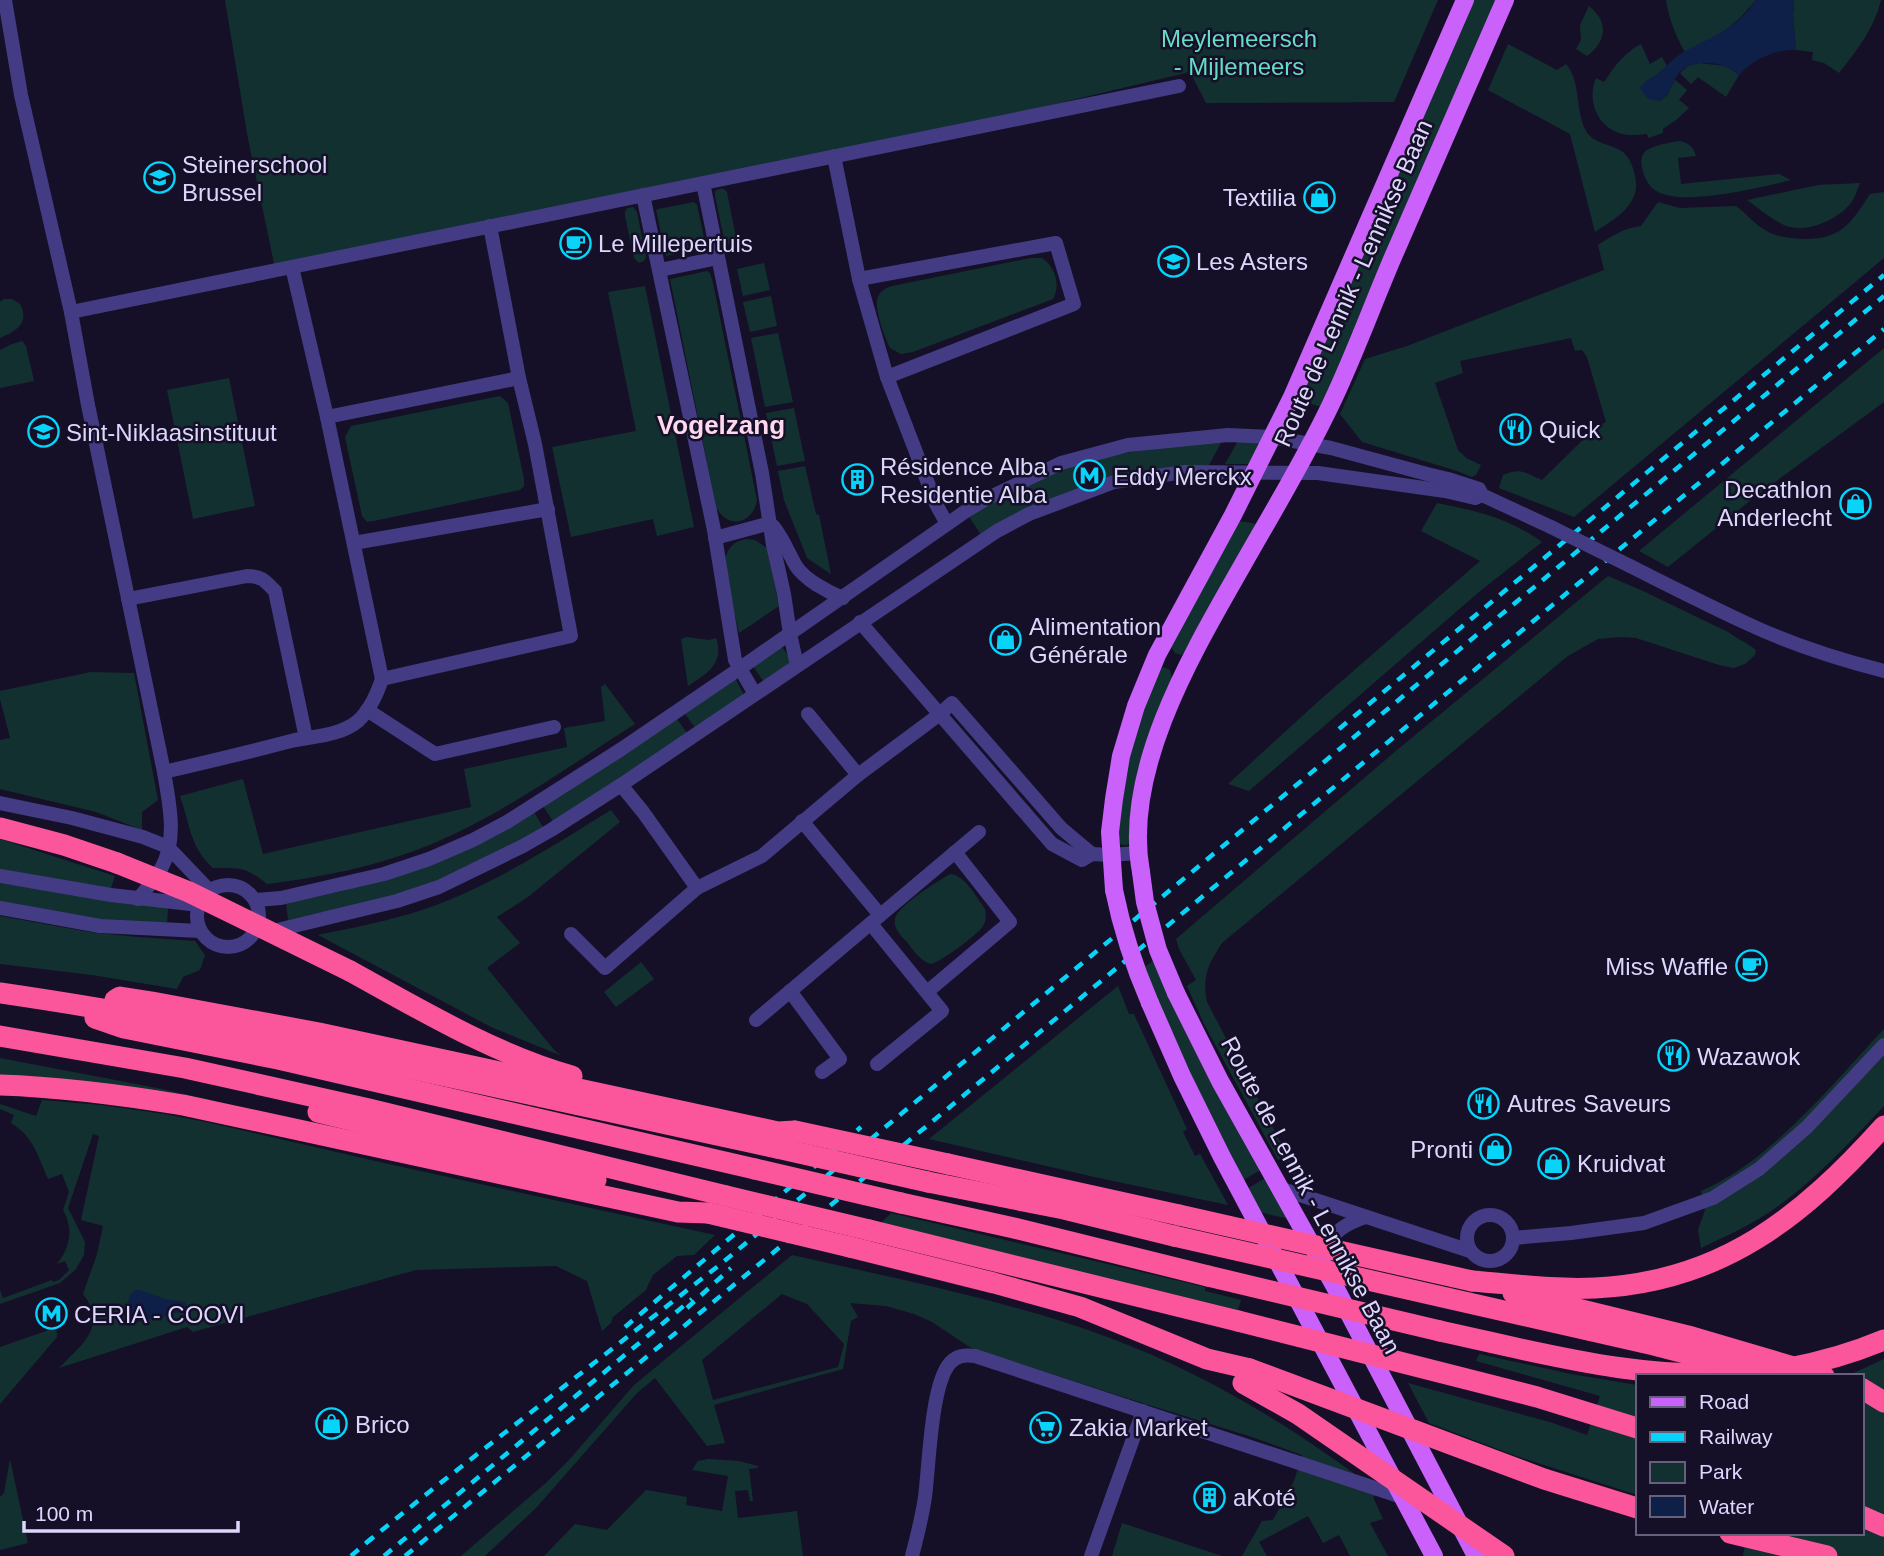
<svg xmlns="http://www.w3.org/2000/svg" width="1884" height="1556" viewBox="0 0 1884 1556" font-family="Arial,sans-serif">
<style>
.green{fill:#133030;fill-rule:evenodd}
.water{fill:#0e2048}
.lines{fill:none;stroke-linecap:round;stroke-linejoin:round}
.minor{stroke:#433c84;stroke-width:14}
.major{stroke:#ca61fb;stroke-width:18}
.highway{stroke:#fb559b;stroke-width:21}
.rail{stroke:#08d3f8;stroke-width:4.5;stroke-dasharray:10 9;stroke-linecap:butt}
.minor-bridge{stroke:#433c84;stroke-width:14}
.major-bridge{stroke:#ca61fb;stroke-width:18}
.highway-bridge{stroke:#fb559b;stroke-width:21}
.labels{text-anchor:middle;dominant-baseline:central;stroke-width:5;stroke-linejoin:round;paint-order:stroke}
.park-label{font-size:24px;fill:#64ddc6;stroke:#151027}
.poi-label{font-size:24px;fill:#ddd7fe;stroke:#151027;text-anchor:start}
.street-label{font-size:24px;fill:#ddd7fe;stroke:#151027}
.neighbourhood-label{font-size:26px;font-weight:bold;fill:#fed9ee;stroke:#151027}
</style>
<rect width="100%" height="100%" fill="#151027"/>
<!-- green -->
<g class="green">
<polygon points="225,0 1438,0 1394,102 1206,103 1190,72 1026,111 275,268 248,139"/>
<polygon points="1473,0 1500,0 1322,407 1299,401"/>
<path d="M1666 0H1756L1741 17 1721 34 1685 52C1675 35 1669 19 1666 0Z"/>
<path d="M1794 0H1881C1874 29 1857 50 1839 73L1824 63 1812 60 1813 52 1796 50 1793 16Z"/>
<path d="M1589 6C1609 22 1607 41 1587 56L1576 49 1581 40 1580 25Z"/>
<path d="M1508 44 1557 70 1566 64C1581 81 1575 110 1586 131 1593 144 1612 144 1623 152 1630 158 1633 167 1635 176 1642 204 1615 219 1595 232L1570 134 1488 90Z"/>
<path d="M1641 44 1650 64 1662 57 1667 66 1655 76 1666 97 1675 80 1687 90 1679 100 1689 108 1676 120 1663 129V133L1648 138 1647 134C1637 135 1628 136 1619 133 1596 125 1587 99 1596 78L1604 82C1614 67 1624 53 1641 44Z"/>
<polygon points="1699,63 1726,66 1739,75 1726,97 1698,77 1691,84 1680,73 1688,66"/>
<path d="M1680 141C1690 144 1693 146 1696 156L1678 158 1681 184 1779 174 1791 180C1759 188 1728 195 1694 197 1687 197 1679 198 1672 196 1665 195 1658 193 1652 188 1645 181 1637 161 1644 153 1648 146 1672 142 1680 141Z"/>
<path d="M1860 183C1857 190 1855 198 1851 203 1838 219 1810 232 1790 227 1775 223 1760 209 1747 200L1818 185Z"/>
<polygon points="719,189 724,189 727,192 736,238 735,242 729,245 724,239 715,196 715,191"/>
<path d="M1884 192V258L1574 517 1499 488 1503 475C1520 467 1526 473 1542 480L1597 426 1606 422 1587 357 1582 350 1575 351 1571 338 1460 361 1463 373 1435 383 1458 450 1466 458 1481 465 1476 475 1472 477 1457 471 1362 442 1340 414 1365 359 1407 346 1604 270 1598 245C1612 236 1624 228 1641 226L1658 202 1680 208 1736 206C1746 213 1754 224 1765 230 1775 237 1790 238 1802 239 1840 240 1851 224 1870 194Z"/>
<polygon points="694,202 697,205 706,247 666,256 656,210 658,209"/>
<polygon points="633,207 637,212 646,257 644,261 639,263 634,258 625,216 625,212 627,208"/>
<path d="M1031 258H1042C1055 267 1061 284 1053 299L913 352 901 354 890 348C885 338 873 306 878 297 880 291 886 288 892 286Z"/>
<polygon points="764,263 770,290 743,296 737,269"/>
<path d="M707 271 710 273 713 283 757 500C753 524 728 530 716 507L670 279Z"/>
<polygon points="645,286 694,527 657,536 653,519 571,537 552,447 636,431 608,292"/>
<polygon points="771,296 777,326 750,332 743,302"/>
<path d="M4 299H12L20 304C30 323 16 331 0 338V302Z"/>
<polygon points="778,333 793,402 765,407 751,338"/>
<polygon points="22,341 26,346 34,381 0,388 0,350 12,344"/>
<polygon points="1884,348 1884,402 1756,496 1668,567 1639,551"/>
<polygon points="229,378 255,506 193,519 167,390"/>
<polygon points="500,396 508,403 524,479 524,486 520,490 374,521 367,522 362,516 345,437 351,426"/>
<polygon points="794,408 805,461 777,466 766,413"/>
<path d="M1222 441 1209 465 1166 468 981 535 968 515C995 501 1023 485 1051 474 1105 451 1164 448 1222 441Z"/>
<polygon points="1238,441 1256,442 1260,446 1249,464 1225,464"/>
<polygon points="805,466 816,514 819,515 831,574 807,558 784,500 778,471"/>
<path d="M1437 503C1478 511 1508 518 1542 542L1479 592 1249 791 1228 784 1321 699 1480 561 1421 531Z"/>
<polygon points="1239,521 1257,524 1189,650 1181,655 1175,653 1171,647"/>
<path d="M746 539 755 540 767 548 779 606 739 633C736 620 723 566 726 556 729 546 736 541 746 539Z"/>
<path d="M1608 576 1643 591 1728 632C1737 639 1748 643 1756 650L1755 655 1745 664 1734 668 1719 665 1636 638 1621 637 1598 639 1568 656 1222 943C1208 965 1202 975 1207 1002L1301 1181 1298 1184 1283 1158 1278 1160 1204 1024 1187 986 1196 980 1179 949 1176 939 1397 750Z"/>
<path d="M687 637 709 640 716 638C725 664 706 674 688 686L681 639Z"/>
<polygon points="782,647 792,661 791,664 763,681 753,666"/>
<path d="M1163 667 1170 670 1173 681 1135 840C1127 847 1120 848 1116 837L1131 745 1159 670Z"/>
<polygon points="91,672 134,673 158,800 142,812 142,830 96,812 0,789 0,740 10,738 0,699 0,691"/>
<polygon points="733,678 736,680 744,695 696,729 683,711"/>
<path d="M605 684 635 724C569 766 505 813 432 844 379 866 323 877 267 884 243 865 241 869 213 868 190 848 190 824 180 796L243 779 263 854 471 807 464 769 567 747 564 728 605 721 601 687Z"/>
<polygon points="676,718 688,734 554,823 543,806"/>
<path d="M611 810 620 822 528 897 497 917 520 943 487 968 555 1051 562 1056 491 1027 318 935C352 928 388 921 422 910 486 889 553 846 611 810Z"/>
<polygon points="534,812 544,829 447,878 399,896 288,920 286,903 343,891"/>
<polygon points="0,839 115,876 111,888 0,870"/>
<path d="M950 874C965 875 976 897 985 909 986 914 987 920 983 926 977 935 941 962 931 964 920 961 914 951 907 942 901 936 893 928 895 919 897 906 938 881 950 874Z"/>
<polygon points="0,883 168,908 167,926 121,923 0,904"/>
<polygon points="0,916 89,932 138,937 195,941 205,955 200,970 183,977 177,989 92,975 0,964"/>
<polygon points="1156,959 1262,1169 1240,1182 1140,970"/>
<polygon points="641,962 654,979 616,1007 604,992"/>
<polygon points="1118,986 1129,1014 1134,1014 1187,1129 1183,1132 1195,1156 1200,1154 1228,1205 1099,1178 929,1139"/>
<path d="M1884 1029V1106C1848 1144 1812 1184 1768 1213 1747 1227 1724 1237 1701 1248L1698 1230 1705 1210 1701 1191C1771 1161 1832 1084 1884 1029Z"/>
<polygon points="0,1058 157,1088 216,1101 0,1081"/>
<path d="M42 1100 101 1105 164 1114 206 1122 384 1163 715 1235 694 1255 677 1256 653 1275 646 1290 613 1317 611 1323 602 1331 587 1281 556 1266 416 1270 193 1332 187 1327 59 1368C81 1345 109 1326 83 1294L97 1254 103 1226 81 1220 99 1136 93 1134 68 1208 85 1242 84 1255 76 1269 60 1283 0 1304V1290L3 1298 52 1280 53 1282 59 1280 69 1270 65 1261 57 1264C70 1248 74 1229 63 1210L69 1192 62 1174 48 1179C38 1156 33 1136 11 1123L14 1115 0 1109V1104L36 1116Z"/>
<polygon points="1267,1177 1290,1219 1258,1212 1245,1190"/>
<polygon points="891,1213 1205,1287 1205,1291 1241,1300 1238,1310 880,1224"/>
<path d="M792 1255C898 1279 1007 1300 1110 1338 1207 1374 1298 1430 1380 1493L1373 1497 1383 1519 1370 1523 1388 1556H1350L1339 1535 1323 1543 1308 1516 1259 1542 1267 1556H1242L1262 1521 1273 1520 1294 1481 1302 1455 1252 1437 1136 1401 971 1348 932 1322 914 1314 886 1306 850 1303 858 1317 851 1321 843 1369 714 1405 725 1443 707 1446 655 1378 637 1393 536 1508 485 1556H461L548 1481 569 1460 634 1385ZM782 1294 807 1304 844 1344 838 1367 713 1400 702 1360Z"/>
<polygon points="52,1329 57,1332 57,1337 0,1404 0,1347"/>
<polygon points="1479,1354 1571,1374 1637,1385 1637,1495 1516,1456 1429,1423 1408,1383 1553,1423 1587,1435 1600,1396 1476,1361"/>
<polygon points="1884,1359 1884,1556 1743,1556 1747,1533 1861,1533 1861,1376 1847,1376"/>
<polygon points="10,1459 28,1543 0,1550 0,1497 4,1493"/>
<polygon points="708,1459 739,1461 758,1466 758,1468 749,1469 753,1501 750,1501 748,1490 735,1491 738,1518 797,1511 803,1556 544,1556 575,1524 607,1530 646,1490 687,1497 686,1505 722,1511 728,1476 692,1470 698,1461"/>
<polygon points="1122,1523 1222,1556 1112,1556"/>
</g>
<!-- water -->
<g class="water">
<path d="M1756 0H1794L1793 15 1796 50C1774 50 1755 58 1739 75 1725 62 1695 57 1680 72 1672 81 1671 93 1661 101L1648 99 1640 88C1645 80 1651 78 1658 74 1665 68 1671 60 1679 55 1708 37 1735 32 1756 0Z"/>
<path d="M136 1290H140L165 1299 185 1302 188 1308 184 1312 168 1314 162 1319H144L137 1323H131C123 1317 128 1304 130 1294Z"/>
</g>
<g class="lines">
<!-- minor -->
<g class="minor">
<path d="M5 0 21 95 71 312 88 405 164 772C169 803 178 839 161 869 155 880 146 889 138 899"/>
<polyline points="834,156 859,279 887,377 936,504 947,524"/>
<polyline points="703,183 762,473 773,545 784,594 790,634 797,665"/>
<polyline points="643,195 714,530 735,660 755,694"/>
<polyline points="660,270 718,258"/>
<polyline points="859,279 1056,243 1074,304 887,377"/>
<polyline points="71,312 1179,86"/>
<polyline points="327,417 519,378"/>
<path d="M773 526C783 538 788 552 796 566 805 580 828 592 843 598"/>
<polyline points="715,538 770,523"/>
<polyline points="354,543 548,509"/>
<path d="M1630 566C1668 585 1707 605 1746 623 1790 644 1837 659 1884 671"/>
<path d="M128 599 247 576C262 576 265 581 275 591L306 738"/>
<polyline points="860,622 1052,844 1082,860 1092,854 1111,855 1137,853"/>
<polyline points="382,679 571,636 535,444 519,378 490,226"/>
<polyline points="367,710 435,754 554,727"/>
<polyline points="808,714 858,775"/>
<path d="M164 772C207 762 249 752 291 741 313 736 340 736 358 721 370 710 377 694 382 679L327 417 292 267"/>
<polyline points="621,785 643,812 697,888 762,856 858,775 940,714 952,703 1061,828 1092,854"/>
<polyline points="0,803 72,818 143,837 168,847 209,890"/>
<polyline points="802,821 880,915"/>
<polyline points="0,876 111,895 199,905"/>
<circle cx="228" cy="916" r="31"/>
<polyline points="256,900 281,898 384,874 429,859 473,840 507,822 620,750 739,669 966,511 986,499 1061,463 1128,445 1228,435 1272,437 1331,448 1427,474 1448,479 1479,489 1482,495 1551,527"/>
<polyline points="0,908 100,926 200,931"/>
<polyline points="871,924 942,1011 877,1064"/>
<polyline points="269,932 397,901 439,887 523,846 551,830 621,785 997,531 1029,514 1114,482 1185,472 1318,473 1445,491 1475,498 1482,495"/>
<polyline points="571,934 605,968 697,888"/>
<polyline points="790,991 840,1059 822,1072"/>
<polyline points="927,992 1010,922 955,852"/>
<polyline points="756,1020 979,832"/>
<polyline points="1279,1188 1470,1251"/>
<circle cx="1490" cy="1238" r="23"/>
<polyline points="1513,1238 1571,1233 1644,1223 1713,1198 1759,1169 1807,1127 1884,1045"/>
<path d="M1328 1255C1327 1233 1347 1223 1365 1217"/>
<path d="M912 1556C917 1537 922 1517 925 1497 929 1467 931 1384 950 1363 957 1355 965 1355 975 1356L1408 1499"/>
<polyline points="1091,1556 1143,1411"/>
</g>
<!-- major -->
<g class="major">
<path d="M1141 872C1122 770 1193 652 1242 566 1272 513 1305 459 1331 404 1354 356 1372 306 1393 257 1430 171 1468 86 1505 0"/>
<polyline points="1114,890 1110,832 1114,799 1121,756 1136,706 1157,655 1233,515 1292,397 1465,0"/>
<polyline points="1176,993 1220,1081 1334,1285 1476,1556"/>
<polyline points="1150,1003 1182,1076 1222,1157 1434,1556"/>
</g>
<!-- highway -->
<g class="highway">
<polyline points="0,828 64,845 117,863"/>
<path d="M350 971C419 1009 496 1055 572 1076"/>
<path d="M0 993C261 1031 519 1093 777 1148"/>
<polyline points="115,1000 120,997 152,1002 319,1033 778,1132 795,1131"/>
<polyline points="95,1018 124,1028 278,1059 755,1169"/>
<polyline points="0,1036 185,1068 369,1109 726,1196"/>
<path d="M0 1085C62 1087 122 1095 183 1105L678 1212 708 1213"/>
<polyline points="318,1112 596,1180"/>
<polyline points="948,1164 1179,1215"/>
<polyline points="928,1182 1064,1209 1174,1236"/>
<polyline points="901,1203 1014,1228 1208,1276"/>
<polyline points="869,1230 1238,1321"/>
<polyline points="850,1247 994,1283 1080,1307 1207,1359 1250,1369"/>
<path d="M1472 1281C1513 1284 1553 1290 1595 1288 1722 1282 1802 1217 1884 1126"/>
<path d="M1440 1331C1545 1354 1649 1383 1757 1372"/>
<path d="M1789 1368C1822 1362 1853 1353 1884 1340"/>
<polyline points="1861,1388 1884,1402"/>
<polyline points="1861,1516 1884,1526"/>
<polyline points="1730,1533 1827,1556"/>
</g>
<!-- rail -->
<g class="rail">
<polyline points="1339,729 1884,275"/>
<polyline points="687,1308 731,1268"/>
<polyline points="625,1327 861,1127"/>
<polyline points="366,1543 434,1488 722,1263 1884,296"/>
<polyline points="351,1556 372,1538"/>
<polyline points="384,1556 692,1299"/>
<polyline points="405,1556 951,1106 1884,329"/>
</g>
<!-- minor-bridge -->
<polyline class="minor-bridge" points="1551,527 1630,566"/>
<!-- major-bridge -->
<g class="major-bridge">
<polyline points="1141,872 1145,902 1158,950 1176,993"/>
<path d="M1114 890C1122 930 1134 966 1150 1003"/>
</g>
<!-- highway-bridge -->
<g class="highway-bridge">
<polyline points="117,863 189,892 350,971"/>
<polyline points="795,1131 948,1164"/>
<polyline points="777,1148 928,1182"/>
<polyline points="755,1169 901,1203"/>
<polyline points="726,1196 869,1230"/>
<polyline points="708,1213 850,1247"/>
<polyline points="1179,1215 1472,1281"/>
<polyline points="1174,1236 1654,1345 1774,1376"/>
<polyline points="1208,1276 1440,1331"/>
<polyline points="1513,1293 1692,1337 1824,1376"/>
<polyline points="1238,1321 1537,1397 1637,1428"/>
<polyline points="1250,1369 1544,1479 1637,1508"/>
<polyline points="1243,1383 1298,1414 1504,1556"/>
</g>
</g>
<!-- icons -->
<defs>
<symbol id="school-ring" viewBox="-11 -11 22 22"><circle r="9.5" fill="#151027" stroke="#08d3f8" stroke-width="1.5"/><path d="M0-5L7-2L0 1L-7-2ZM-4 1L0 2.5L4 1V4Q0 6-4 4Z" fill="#08d3f8"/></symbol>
<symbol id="shop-ring" viewBox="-11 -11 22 22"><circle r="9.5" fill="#151027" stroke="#08d3f8" stroke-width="1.5"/><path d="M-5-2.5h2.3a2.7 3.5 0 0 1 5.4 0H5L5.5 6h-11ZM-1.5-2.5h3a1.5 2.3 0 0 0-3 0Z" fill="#08d3f8"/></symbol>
<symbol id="cafe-ring" viewBox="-11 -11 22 22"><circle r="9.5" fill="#151027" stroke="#08d3f8" stroke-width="1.5"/><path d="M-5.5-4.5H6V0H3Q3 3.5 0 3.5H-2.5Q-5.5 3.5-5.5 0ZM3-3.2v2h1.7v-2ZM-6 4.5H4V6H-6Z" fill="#08d3f8"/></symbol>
<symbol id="restaurant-ring" viewBox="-11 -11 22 22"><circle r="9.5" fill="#151027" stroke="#08d3f8" stroke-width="1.5"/><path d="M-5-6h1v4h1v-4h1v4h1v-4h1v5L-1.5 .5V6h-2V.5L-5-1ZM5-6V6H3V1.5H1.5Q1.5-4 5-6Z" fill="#08d3f8"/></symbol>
<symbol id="metro-ring" viewBox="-11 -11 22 22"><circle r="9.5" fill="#151027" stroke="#08d3f8" stroke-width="1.5"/><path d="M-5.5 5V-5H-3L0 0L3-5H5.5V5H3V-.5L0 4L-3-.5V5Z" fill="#08d3f8"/></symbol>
<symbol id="building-ring" viewBox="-11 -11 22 22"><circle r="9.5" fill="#151027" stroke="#08d3f8" stroke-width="1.5"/><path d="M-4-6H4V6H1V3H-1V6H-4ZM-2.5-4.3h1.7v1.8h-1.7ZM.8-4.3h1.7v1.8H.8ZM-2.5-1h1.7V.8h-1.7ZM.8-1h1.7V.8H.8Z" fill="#08d3f8"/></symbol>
<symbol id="supermarket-ring" viewBox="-11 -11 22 22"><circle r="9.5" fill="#151027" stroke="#08d3f8" stroke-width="1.5"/><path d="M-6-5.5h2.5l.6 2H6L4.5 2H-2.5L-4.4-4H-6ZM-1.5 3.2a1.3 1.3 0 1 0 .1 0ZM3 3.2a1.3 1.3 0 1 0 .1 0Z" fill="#08d3f8"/></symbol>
</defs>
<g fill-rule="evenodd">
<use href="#school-ring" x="142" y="160" width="35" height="35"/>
<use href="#shop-ring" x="1302" y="180" width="35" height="35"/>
<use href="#cafe-ring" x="558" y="226" width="35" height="35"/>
<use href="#school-ring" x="1156" y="244" width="35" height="35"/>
<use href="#restaurant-ring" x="1498" y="412" width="35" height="35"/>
<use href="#school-ring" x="26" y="414" width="35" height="35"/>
<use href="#metro-ring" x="1072" y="458" width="35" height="35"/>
<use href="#building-ring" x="840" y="462" width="35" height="35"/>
<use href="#shop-ring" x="1838" y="486" width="35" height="35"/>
<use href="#shop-ring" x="988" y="622" width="35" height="35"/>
<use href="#cafe-ring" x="1734" y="948" width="35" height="35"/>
<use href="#restaurant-ring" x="1656" y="1038" width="35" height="35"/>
<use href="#restaurant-ring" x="1466" y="1086" width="35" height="35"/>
<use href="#shop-ring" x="1478" y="1132" width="35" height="35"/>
<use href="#shop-ring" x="1536" y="1146" width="35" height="35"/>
<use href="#metro-ring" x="34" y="1296" width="35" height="35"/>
<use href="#shop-ring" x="314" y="1406" width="35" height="35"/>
<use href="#supermarket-ring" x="1028" y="1410" width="35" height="35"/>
<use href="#building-ring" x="1192" y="1480" width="35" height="35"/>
</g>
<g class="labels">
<!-- park labels -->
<g class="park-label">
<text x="1239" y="38">Meylemeersch<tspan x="1239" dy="28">- Mijlemeers</tspan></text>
</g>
<!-- poi labels -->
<g class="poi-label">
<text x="182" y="164">Steinerschool<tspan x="182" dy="28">Brussel</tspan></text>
<text x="1296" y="197" text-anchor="end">Textilia</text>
<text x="598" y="243">Le Millepertuis</text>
<text x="1196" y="261">Les Asters</text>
<text x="1539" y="429">Quick</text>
<text x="66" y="432">Sint-Niklaasinstituut</text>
<text x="880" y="466">Résidence Alba -<tspan x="880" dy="28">Residentie Alba</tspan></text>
<text x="1113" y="476">Eddy Merckx</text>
<text x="1832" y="489" text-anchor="end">Decathlon<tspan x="1832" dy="28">Anderlecht</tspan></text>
<text x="1029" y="626">Alimentation<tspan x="1029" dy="28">Générale</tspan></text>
<text x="1728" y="966" text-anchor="end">Miss Waffle</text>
<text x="1697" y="1056">Wazawok</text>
<text x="1507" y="1103">Autres Saveurs</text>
<text x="1473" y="1149" text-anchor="end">Pronti</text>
<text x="1577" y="1163">Kruidvat</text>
<text x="74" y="1314">CERIA - COOVI</text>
<text x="355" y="1424">Brico</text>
<text x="1069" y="1427">Zakia Market</text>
<text x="1233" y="1497">aKoté</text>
</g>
<!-- street labels -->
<g class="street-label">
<text transform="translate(1353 283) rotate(-66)">Route de Lennik - Lennikse Baan</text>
<text transform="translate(1311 1195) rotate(62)">Route de Lennik - Lennikse Baan</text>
</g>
<!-- neighbourhood labels -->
<g class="neighbourhood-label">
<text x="721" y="425">Vogelzang</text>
</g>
</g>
<!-- legend -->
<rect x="1636" y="1374" width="228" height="161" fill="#151027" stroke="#65607d" stroke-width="2"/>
<rect x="1650" y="1397" width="35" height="10" fill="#ca61fb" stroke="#65607d" stroke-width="2"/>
<text x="1699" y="1409" font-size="21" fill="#ddd7fe">Road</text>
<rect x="1650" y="1432" width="35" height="10" fill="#08d3f8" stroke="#65607d" stroke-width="2"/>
<text x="1699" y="1444" font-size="21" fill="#ddd7fe">Railway</text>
<rect x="1650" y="1462" width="35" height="21" fill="#133030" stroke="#65607d" stroke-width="2"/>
<text x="1699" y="1479" font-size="21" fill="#ddd7fe">Park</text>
<rect x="1650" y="1496" width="35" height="21" fill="#0e2048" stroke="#65607d" stroke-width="2"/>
<text x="1699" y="1514" font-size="21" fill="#ddd7fe">Water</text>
<!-- scale -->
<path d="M24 1521v10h214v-10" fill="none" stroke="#ddd7fe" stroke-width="3.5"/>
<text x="35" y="1521" font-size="21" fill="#ddd7fe" stroke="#151027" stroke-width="5" paint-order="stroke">100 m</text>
</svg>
